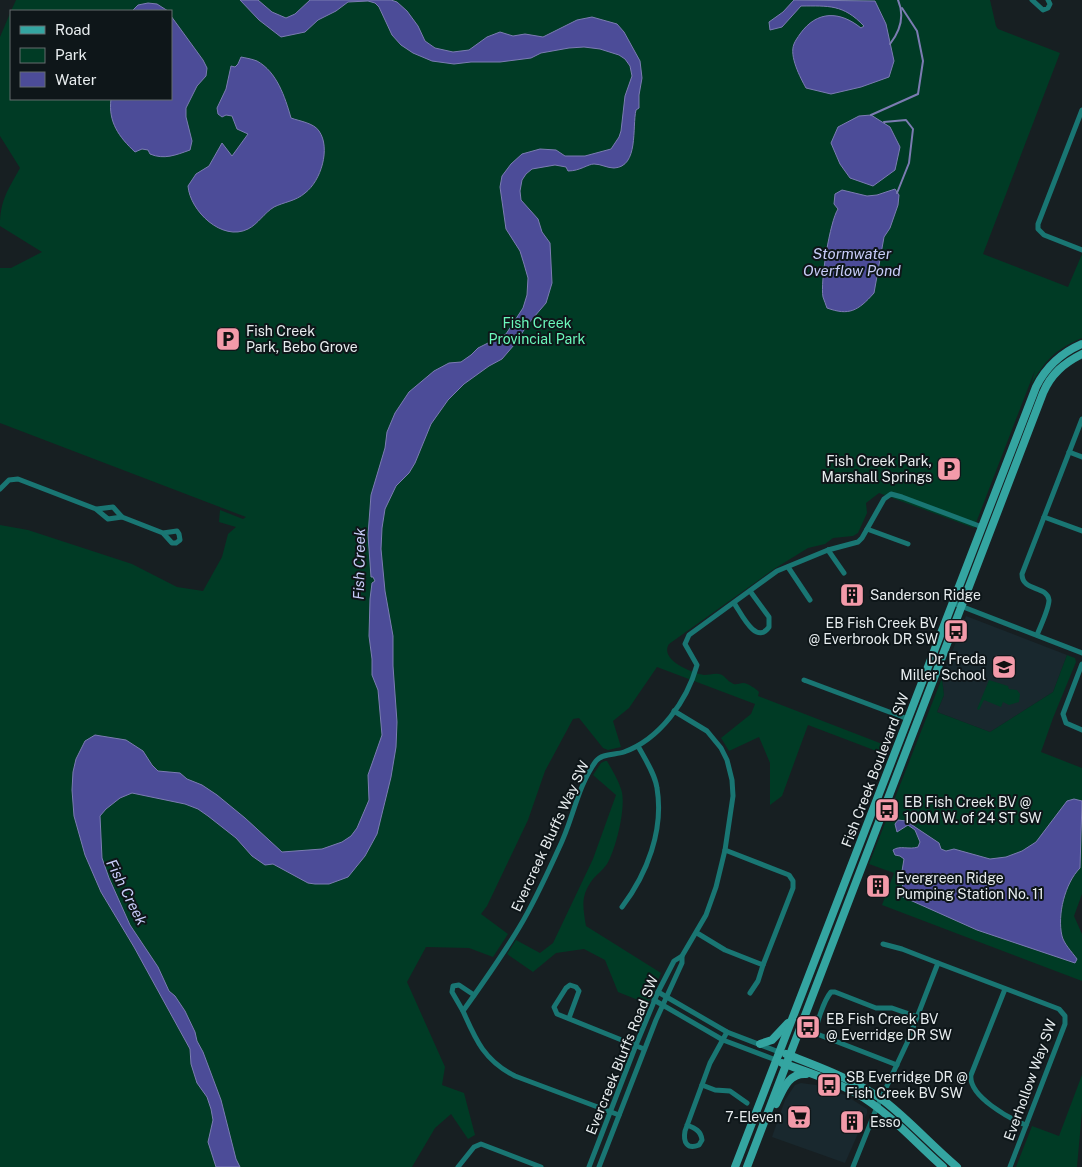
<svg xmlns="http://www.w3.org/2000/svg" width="1082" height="1167" viewBox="0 0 1082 1167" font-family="'Public Sans',sans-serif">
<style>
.built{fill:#19282e}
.green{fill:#003b25}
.water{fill:#4c4c98;stroke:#7b7cb2}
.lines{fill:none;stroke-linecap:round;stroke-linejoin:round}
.stream{stroke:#7b7cb2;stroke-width:2}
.street{stroke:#197673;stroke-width:5}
.secondary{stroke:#34a5a1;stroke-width:8}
.labels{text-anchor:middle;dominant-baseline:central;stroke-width:4;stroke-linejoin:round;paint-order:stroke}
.park-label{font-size:14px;fill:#6bf9bc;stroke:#0e1619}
.poi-label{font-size:14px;fill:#e8edef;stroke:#0e1619;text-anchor:start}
.street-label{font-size:14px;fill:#e8edef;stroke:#0e1619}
.water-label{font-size:15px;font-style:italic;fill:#c8ccf8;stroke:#0e1619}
</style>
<rect width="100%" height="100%" fill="#171f22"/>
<!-- built -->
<g class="built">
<polygon points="966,616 1067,655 1053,692 990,732 937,712 944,695 942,678"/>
<polygon points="801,1083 816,1085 845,1095 867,1109 867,1113 845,1163 772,1137 785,1100 795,1085"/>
</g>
<!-- green -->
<g class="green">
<path d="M16 0H990L996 26 998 29 1060 53 983 254 1068 287 1082 254V338C1056 349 1045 360 1031 385L1035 370 974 528 879 493 866 503 867 513 858 533 853 536 833 538 825 544 808 548 774 569 669 644C659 660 692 673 704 675 709 675 714 673 719 674 725 675 727 681 732 683 736 686 739 683 743 683 748 683 756 689 759 692L758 696 890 747 887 755 808 725 782 796 770 805V763L759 737 729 751 721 738 751 714 755 704 657 667 629 708 613 721 621 747 608 750 603 748 579 718 573 719 545 771 528 820 487 906 481 914 508 934 493 957 469 948 426 947 407 982 445 1067 442 1085 464 1093 475 1135 468 1139 451 1114 435 1128 412 1167H0V525L28 530 132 564 177 587 203 591 222 557 228 534 236 527 219 522 220 510 243 519 246 517 0 423V268H11L42 252 0 226C0 200 8 190 20 168L0 136V37L11 11V99H171V11H11Z"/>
<polygon points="1067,655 1075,658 1076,662 1053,718 1041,752 1082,768 1082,894 1074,916 1082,934 1082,981 882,905 894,873 869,864 942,678 944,695 937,712 990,732 1053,692"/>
<polygon points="989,680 1008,686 1009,689 1017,690 1020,694 1019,702 1009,705 1003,702 1001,707 984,700 979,710 977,709"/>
<path d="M605 761H607C612 770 618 779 621 789 627 805 616 849 607 864 603 870 597 874 593 879 580 896 583 907 586 926L661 973 648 1004 618 992 605 960 584 949 556 953 533 972 507 954 516 940 540 953 553 943 593 859 616 795 593 775 601 763Z"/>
<polygon points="1082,1075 1082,1111 1077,1167 1016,1167 1032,1126 1059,1136"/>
</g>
<!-- water -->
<g class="water">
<path d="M240 0H258L272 12 286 18 295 14 310 0H391L397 2 407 11 418 26 425 41 435 48 453 52 469 50 487 37 500 32 513 36 525 34 543 37 577 20 592 17 617 24 624 32 640 61 642 78 639 95V108L636 110C632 127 639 167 614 168 607 168 601 164 594 164 588 164 580 171 568 171L566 167 555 165 532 169 526 174 522 180 520 191 521 200 538 219 542 232 550 243 552 283 546 303 528 324 514 345 502 359 489 366 464 384 448 400 431 424 415 463 409 473 396 486 385 509 382 528 381 549 385 591 393 636V666L397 722 396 747 391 777 377 834 365 856 348 877 329 884H315L308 883 273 864 265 865 252 856 236 838 208 816 198 809 185 804 132 793 120 798 106 809 100 816 102 858 109 878 130 925 158 967 169 991 175 996 185 1011 195 1032 197 1041 203 1052 221 1100 236 1159 240 1167H216L208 1142 213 1120 211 1109 207 1097 197 1083 191 1064 190 1049 134 947 101 892 85 855 74 816 72 790 73 772 76 759 85 741 95 735 126 740 143 751 152 765 158 771 180 773 187 779 202 785 217 795 245 818 282 852 322 849 342 842 351 836 357 828 369 800 368 775 382 735 378 690 372 675V659L369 636 370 599 372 583 375 581 373 577H371L368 535 371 495 385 448 387 432 395 413 409 392 434 371 449 363 461 362 471 355 478 348 506 334 523 308 527 295 528 278 524 264 520 251 506 229 500 187 502 176 511 164 522 154 540 149 556 150 565 156H585L611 149 619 137 621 131 625 96 632 76 630 66 625 59 619 55 600 49 584 47 569 48 541 53 531 58 500 62H471L454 64 432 61 413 53 401 45 392 35 379 7 375 3 368 1 348 2 336 11 318 20 305 32 281 37 259 20Z"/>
<path d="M794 0 875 1 886 24 894 61 889 77 861 87 831 94 806 88C800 77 789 56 794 44 795 41 798 37 800 34 817 10 840 11 861 28L864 26C843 4 829 6 801 6L782 27 770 30 769 22 783 12Z"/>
<polygon points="148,3 157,4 168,11 132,11 138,5"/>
<path d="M171 16 203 60 207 68 206 76 197 86 186 108V117L192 141 190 150C176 155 164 160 150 154L148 150 142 149 135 152C119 137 108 122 111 99H171Z"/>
<path d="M241 57C246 58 252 59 257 61 277 72 285 97 291 118 299 121 314 123 319 131 331 148 321 181 305 193 296 201 284 202 274 207 264 213 258 224 248 229 222 242 190 211 188 186L196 174 209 166 222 143 232 156 248 134 237 129 232 116 226 115 222 117 218 114 217 108 226 89 231 66 235 67 238 64Z"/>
<polygon points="871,115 890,127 900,147 895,170 873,186 850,178 840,164 831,143 838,127 859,116"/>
<path d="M895 189 899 195 898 205 890 228 884 237 874 293C858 311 849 316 827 308 826 304 824 301 823 297 820 282 830 221 838 209L834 204 835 194 842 190 867 196 877 195Z"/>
<path d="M1074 799 1082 801 1080 868C1065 883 1057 915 1062 936 1064 944 1072 952 1077 959L1075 963 977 930 901 896 900 892 904 882 902 871 904 859 900 856 895 855 893 850C900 845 909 850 918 847L920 842 915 830 908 825 897 832 895 824 898 820 906 821 939 843 941 849 946 851 954 849 990 859 1006 857 1022 851 1036 842 1067 801Z"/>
</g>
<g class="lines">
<!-- stream -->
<g class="stream">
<path d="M890 44C900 31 905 16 898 0"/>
<polyline points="871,115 918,94 923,61 917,31 902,8"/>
<polyline points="884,122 906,120 913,129 909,163 897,193"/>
</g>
<!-- street -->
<g class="street">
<polyline points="1032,0 1043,10 1048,8 1050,4 1048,0"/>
<polyline points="1082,110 1038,224 1038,229 1044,235 1082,250"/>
<polyline points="1069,452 1082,457"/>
<polyline points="0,489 9,480 18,479 96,509 108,519 122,517"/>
<polyline points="97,509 113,507 122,517 163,533 172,543 176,543 180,540 179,534 177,531 163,533"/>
<polyline points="1044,517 1082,531"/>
<polyline points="867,529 908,544"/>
<polyline points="828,550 844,573"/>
<polyline points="788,567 810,600"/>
<path d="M734 603C741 613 756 646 769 627V617L750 591"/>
<polyline points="953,603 1082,653"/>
<path d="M1037 635C1040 627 1049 609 1049 600 1047 585 1022 592 1022 574L1082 419"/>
<polyline points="1082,664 1063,714 1066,723 1082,730"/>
<polyline points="804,680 908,719"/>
<path d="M622 907C647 874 664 830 657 788 655 774 645 759 638 746"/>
<polyline points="697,933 725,950 763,965 793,888 793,881 789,875 725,850"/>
<polyline points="883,944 902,949 938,963"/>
<path d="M1005 989 971 1075C968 1096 1010 1119 1026 1125"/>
<polyline points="658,992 727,1032 779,1052"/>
<polyline points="750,993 758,981 763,965"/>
<polyline points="654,1000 723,1040 776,1060"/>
<polyline points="463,1011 452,992 453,986 459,985 474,995"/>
<polyline points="569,1018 579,991 576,987 570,985 566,988 554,1007 557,1014 644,1049"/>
<path d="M897 1065 817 1034C814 1027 825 999 831 992H835L876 1008H892L918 1017"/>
<polyline points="702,1085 715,1090 730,1091 747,1103"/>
<path d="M619 1115 515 1076C485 1061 476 1041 463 1011 483 983 503 955 520 926 535 901 547 874 559 848 573 820 577 787 596 761 602 753 616 755 624 752 660 739 687 701 697 665L685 644 689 635 777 571 828 550 858 542 862 538 884 499 891 494 902 497 982 527"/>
<path d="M687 1125C695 1128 701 1131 702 1140L699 1145C687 1150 683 1142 685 1131L710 1063 727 1032"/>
<polyline points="458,1167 474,1147 481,1144 541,1167"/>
<polyline points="589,1167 636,1045 658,992 674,961 682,956 706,915 716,887 725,850 733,796 732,780 727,760 721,748 707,731 674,711"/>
<polyline points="599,1167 656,1020 682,963 682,956"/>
<polyline points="853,1167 877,1107 907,1043 938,963 1059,1009 1065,1016 1065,1024 1010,1167"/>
</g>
<!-- secondary -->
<g class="secondary">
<polyline points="760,1044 772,1040 788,1023"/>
<path d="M786 1054C819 1067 853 1079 883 1100 909 1120 931 1145 957 1167"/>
<path d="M782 1063C810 1073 839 1082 864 1098 893 1117 917 1144 943 1167"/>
<path d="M776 1104C783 1090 788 1073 806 1074"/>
<path d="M735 1167 1036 387C1046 367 1061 353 1082 344"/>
<path d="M747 1167 1043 393C1051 374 1064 363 1082 354"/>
</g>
</g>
<!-- icons -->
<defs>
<symbol id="parking-square" viewBox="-11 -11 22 22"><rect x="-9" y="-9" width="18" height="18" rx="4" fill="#f39aa9" stroke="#0e1619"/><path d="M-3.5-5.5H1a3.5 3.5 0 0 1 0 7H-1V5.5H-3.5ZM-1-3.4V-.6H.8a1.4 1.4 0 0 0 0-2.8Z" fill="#111"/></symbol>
<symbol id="building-square" viewBox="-11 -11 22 22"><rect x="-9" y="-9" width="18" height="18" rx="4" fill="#f39aa9" stroke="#0e1619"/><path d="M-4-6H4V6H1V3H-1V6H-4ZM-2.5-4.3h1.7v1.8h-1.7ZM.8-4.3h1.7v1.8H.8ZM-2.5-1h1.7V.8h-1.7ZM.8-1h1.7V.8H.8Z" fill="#111"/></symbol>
<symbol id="bus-square" viewBox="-11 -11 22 22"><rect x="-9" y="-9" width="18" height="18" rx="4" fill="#f39aa9" stroke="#0e1619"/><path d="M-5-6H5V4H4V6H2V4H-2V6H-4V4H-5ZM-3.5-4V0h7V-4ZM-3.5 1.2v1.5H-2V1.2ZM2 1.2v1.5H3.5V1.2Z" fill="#111"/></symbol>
<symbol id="school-square" viewBox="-11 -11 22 22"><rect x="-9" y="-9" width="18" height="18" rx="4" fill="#f39aa9" stroke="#0e1619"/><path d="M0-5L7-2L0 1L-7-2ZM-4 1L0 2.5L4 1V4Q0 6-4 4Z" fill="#111"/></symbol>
<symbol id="supermarket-square" viewBox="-11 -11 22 22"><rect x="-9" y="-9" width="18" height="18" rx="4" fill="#f39aa9" stroke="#0e1619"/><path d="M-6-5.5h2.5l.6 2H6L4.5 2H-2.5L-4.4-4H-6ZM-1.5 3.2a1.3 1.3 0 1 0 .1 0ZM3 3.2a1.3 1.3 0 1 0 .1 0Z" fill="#111"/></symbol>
</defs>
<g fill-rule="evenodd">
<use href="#parking-square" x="214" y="325" width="28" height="28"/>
<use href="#parking-square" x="935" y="455" width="28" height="28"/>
<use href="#building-square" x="838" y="581" width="28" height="28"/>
<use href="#bus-square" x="942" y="617" width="28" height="28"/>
<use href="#school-square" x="990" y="653" width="28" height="28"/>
<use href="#bus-square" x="873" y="796" width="28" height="28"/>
<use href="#building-square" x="864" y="872" width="28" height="28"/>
<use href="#bus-square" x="794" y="1013" width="28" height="28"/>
<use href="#bus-square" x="815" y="1071" width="28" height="28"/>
<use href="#supermarket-square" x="785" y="1103" width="28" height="28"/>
<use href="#building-square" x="838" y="1108" width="28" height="28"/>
</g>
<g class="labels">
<!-- park labels -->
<g class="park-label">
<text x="537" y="323">Fish Creek<tspan x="537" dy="16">Provincial Park</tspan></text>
</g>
<!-- poi labels -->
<g class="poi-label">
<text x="246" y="331">Fish Creek<tspan x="246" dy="16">Park, Bebo Grove</tspan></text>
<text x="932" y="461" text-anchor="end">Fish Creek Park,<tspan x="932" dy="16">Marshall Springs</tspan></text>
<text x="870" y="595">Sanderson Ridge</text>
<text x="938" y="623" text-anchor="end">EB Fish Creek BV<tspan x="938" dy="16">@ Everbrook DR SW</tspan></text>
<text x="986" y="659" text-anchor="end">Dr. Freda<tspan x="986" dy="16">Miller School</tspan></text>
<text x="904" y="802">EB Fish Creek BV @<tspan x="904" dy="16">100M W. of 24 ST SW</tspan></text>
<text x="896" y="878">Evergreen Ridge<tspan x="896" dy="16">Pumping Station No. 11</tspan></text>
<text x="826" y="1019">EB Fish Creek BV<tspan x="826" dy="16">@ Everridge DR SW</tspan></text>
<text x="846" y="1077">SB Everridge DR @<tspan x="846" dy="16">Fish Creek BV SW</tspan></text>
<text x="782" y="1117" text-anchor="end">7-Eleven</text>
<text x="870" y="1122">Esso</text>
</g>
<!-- street labels -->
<g class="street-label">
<text transform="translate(875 770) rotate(-69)">Fish Creek Boulevard SW</text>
<text transform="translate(550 836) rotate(-65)">Evercreek Bluffs Way SW</text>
<text transform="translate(622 1055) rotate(-68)">Evercreek Bluffs Road SW</text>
<text transform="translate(1030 1080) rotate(-70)">Everhollow Way SW</text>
</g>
<!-- water labels -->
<g class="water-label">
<text x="852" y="253">Stormwater<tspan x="852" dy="17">Overflow Pond</tspan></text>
<text transform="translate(359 564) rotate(-89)">Fish Creek</text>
<text transform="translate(127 892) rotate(63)">Fish Creek</text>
</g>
</g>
<!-- legend -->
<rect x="10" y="10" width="162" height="90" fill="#0e1619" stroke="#656c6f"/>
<rect x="20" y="26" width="25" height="8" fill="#34a5a1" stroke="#656c6f"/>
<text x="55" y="35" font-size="15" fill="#e8edef">Road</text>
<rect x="20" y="48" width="25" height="15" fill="#003b25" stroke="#656c6f"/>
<text x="55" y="60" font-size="15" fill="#e8edef">Park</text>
<rect x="20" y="72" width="25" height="15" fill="#4c4c98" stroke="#656c6f"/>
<text x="55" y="85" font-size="15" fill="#e8edef">Water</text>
</svg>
